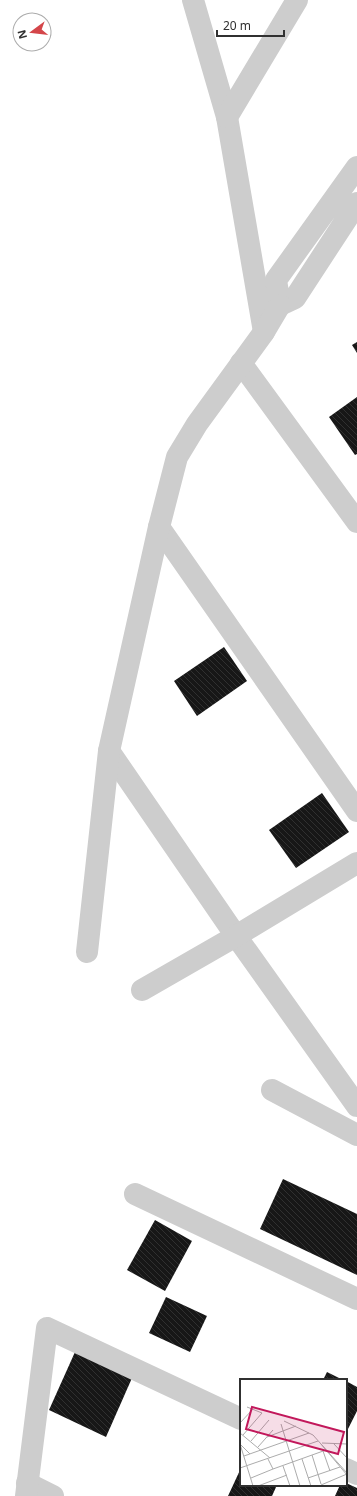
<svg xmlns="http://www.w3.org/2000/svg" width="357" height="1496" viewBox="0 0 357 1496" font-family="'Noto Sans',sans-serif">
<style>
.building{fill:url(#building-back-hatch)}
.lines{fill:none;stroke-linecap:round;stroke-linejoin:round}
.minor{stroke:#cdcdcd;stroke-width:22}
.inset-road{fill:none;stroke:#acacac;stroke-width:1}
.view{fill:#c2185b;fill-opacity:0.15;stroke:#c2185b;stroke-width:2}
.inset-edge{fill:none;stroke:#303030;stroke-width:2}
</style>
<defs>
<pattern id="building-back-hatch" width="6" height="6" patternUnits="userSpaceOnUse"><rect width="6" height="6" fill="#171717"/><path d="M-1 5l2 2M0 0l6 6M5-1l2 2" fill="none" stroke="#303030"/></pattern>
</defs>
<rect width="100%" height="100%" fill="#fff"/>
<!-- building -->
<g class="building">
<polygon points="357,342 357,353 352,345"/>
<polygon points="357,397 357,454 355,455 329,417"/>
<polygon points="224,647 247,681 197,716 174,681"/>
<polygon points="322,793 349,832 296,868 269,830"/>
<polygon points="283,1179 357,1214 357,1275 260,1229"/>
<polygon points="155,1220 192,1241 165,1291 127,1270"/>
<polygon points="166,1297 207,1316 190,1352 149,1333"/>
<polygon points="75,1352 132,1378 106,1437 49,1410"/>
<polygon points="327,1372 343,1380 323,1380"/>
<polygon points="346,1381 357,1387 357,1411 346,1433"/>
<polygon points="241,1468 241,1485 277,1485 272,1496 228,1496"/>
<polygon points="346,1483 357,1488 357,1496 335,1496 340,1485 346,1485"/>
</g>
<g class="lines">
<!-- minor -->
<g class="minor">
<polyline points="193,0 227,117 264,332"/>
<polyline points="227,117 297,0"/>
<polyline points="357,167 276,280 280,305 295,298 357,203"/>
<polyline points="241,363 357,522"/>
<polyline points="159,527 357,811"/>
<polyline points="109,751 236,936 357,1106"/>
<polyline points="87,952 109,751 159,527 177,457 197,424 264,332 280,305"/>
<polyline points="142,990 236,936 357,863"/>
<polyline points="272,1090 357,1135"/>
<polyline points="135,1194 357,1299"/>
<polyline points="346,1469 357,1474"/>
<polyline points="27,1483 53,1496"/>
<polyline points="26,1496 47,1328 241,1419"/>
</g>
</g>
<!-- overview -->
<g transform="translate(240 1379)">
<rect width="107" height="107" fill="#fff"/>
<path class="inset-road" d="M44 42 73 56 81 65M0 44 13 30M41 45 60 107M0 54 30 79M3 56 22 34 7 28M27 58 56 47M11 62 29 41M82 64 107 65M0 65 13 107M94 65 107 79M1 66 10 75M18 68 33 51M83 72 90 92M72 76 81 105M4 77 69 54M28 80 33 90 86 71M62 80 71 107M43 87 50 107M0 89 78 62M107 94 81 65 107 96M11 99 33 90M68 99 100 88M81 106 107 95M18 107 47 96"/>
<path class="view" d="M12 28 104 53 98 75 6 50Z"/>
<rect width="107" height="107" class="inset-edge"/>
</g>
<!-- north arrow -->
<g transform="translate(32 32) rotate(255)"><circle r="19" fill="#ffffff" stroke="#acacac"/>
<path d="M0-3L7 15L0 10L-7 15Z" fill="#d4464a"/>
<text y="-6" font-size="11" font-weight="bold" text-anchor="middle" fill="#303030">N</text>
</g>
<!-- scale -->
<path d="M217 30v6h67v-6" fill="none" stroke="#303030" stroke-width="2"/>
<text x="223" y="30" font-size="12" fill="#303030" stroke="#ffffff" stroke-width="3" paint-order="stroke">20 m</text>
</svg>
